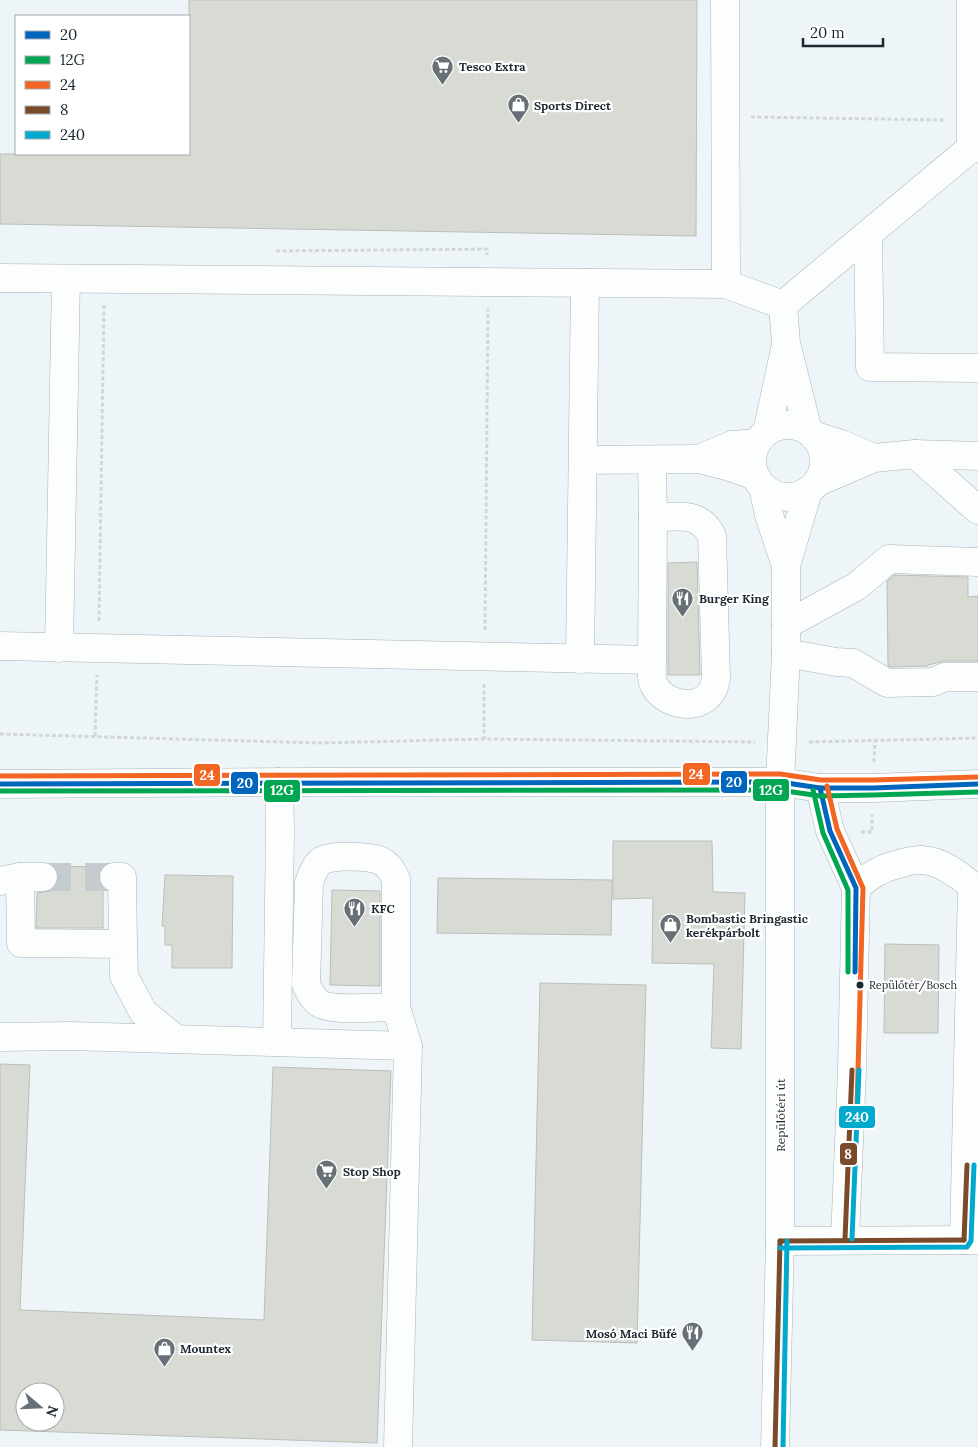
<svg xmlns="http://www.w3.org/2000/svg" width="978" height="1447" viewBox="0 0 978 1447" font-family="Lora,serif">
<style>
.building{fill:#d7dbd4;stroke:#bbbeb9;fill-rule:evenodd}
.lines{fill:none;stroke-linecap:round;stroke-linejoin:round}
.minor-tunnel{stroke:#c4ccd0;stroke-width:28;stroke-dasharray:28 14;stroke-linecap:butt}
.minor-casing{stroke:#aab2b7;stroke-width:29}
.major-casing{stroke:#aab2b7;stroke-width:29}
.path{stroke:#d3d6d6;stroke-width:3;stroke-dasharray:4 2.5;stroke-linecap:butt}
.minor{stroke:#fcfefe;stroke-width:28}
.major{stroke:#fcfefe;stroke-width:28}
.bus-1-casing{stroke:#fff;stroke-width:9}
.bus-2-casing{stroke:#fff;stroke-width:9}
.bus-3-casing{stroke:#fff;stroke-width:9}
.bus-4-casing{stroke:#fff;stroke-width:9}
.bus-5-casing{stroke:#fff;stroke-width:9}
.bus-1{stroke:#0065bd;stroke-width:5}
.bus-2{stroke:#00a651;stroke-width:5}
.bus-3{stroke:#f26522;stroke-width:5}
.bus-4{stroke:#7a4b2a;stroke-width:5}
.bus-5{stroke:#00a9ce;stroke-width:5}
.bus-dot{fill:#1d2930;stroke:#fff;stroke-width:2}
.labels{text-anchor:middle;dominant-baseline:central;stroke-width:4.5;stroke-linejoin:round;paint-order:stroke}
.bus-label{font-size:11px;fill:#1d2930;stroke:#fff;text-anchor:start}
.poi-label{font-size:12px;font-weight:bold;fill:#1d2930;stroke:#fff;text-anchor:start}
.street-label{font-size:12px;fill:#1d2930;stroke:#fff}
.line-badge{stroke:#fff;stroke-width:2}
.badge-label{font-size:14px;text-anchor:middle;font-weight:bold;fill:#fff}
</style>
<rect width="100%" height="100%" fill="#eef5f8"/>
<!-- building -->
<g class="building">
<polygon points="189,0 697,0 696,236 0,224 0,154 189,154"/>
<polygon points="697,562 700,675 668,675 668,563"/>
<polygon points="894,575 968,577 968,597 978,596 978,661 945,661 928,665 928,666 891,667 888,666 887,581"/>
<polygon points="613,841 712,841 713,892 745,893 741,1049 711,1048 714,964 652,963 653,898 613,899"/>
<polygon points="54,866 103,867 100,870 98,877 100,884 103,888 103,928 36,928 37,893 50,891 56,885 59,877 57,870"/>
<polygon points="165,875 233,876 232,968 172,968 172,945 165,945 165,926 162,926"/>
<polygon points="438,878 612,880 611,935 437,933"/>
<polygon points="332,890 380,891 380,986 330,985"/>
<polygon points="885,944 939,945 938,1033 884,1033"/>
<polygon points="540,983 646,985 637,1343 532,1340"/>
<path d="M0 1064 30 1065 20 1310 264 1320 273 1067 391 1071 377 1443 0 1430ZM25 1392H55V1422H25Z"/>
</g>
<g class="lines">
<!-- minor-tunnel -->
<polyline class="minor-tunnel" points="43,877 114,877"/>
<defs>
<g id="minor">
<polyline points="725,0 726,284"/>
<polyline points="971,148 971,0"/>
<polyline points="868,234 870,367 978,368"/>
<polyline points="0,278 726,284 783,305 971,148 978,148"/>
<polyline points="783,305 786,343 808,431"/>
<circle cx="788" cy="461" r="36"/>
<polyline points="767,432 785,349"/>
<polyline points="813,435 841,444 874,458"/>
<polyline points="915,454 978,510"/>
<polyline points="699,459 732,445 757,443"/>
<polyline points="583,460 699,459 730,467 756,476"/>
<polyline points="818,482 874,458 915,454 978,456"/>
<polyline points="763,487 769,515 786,566"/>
<polyline points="786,625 857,586 889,559 978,562"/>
<polyline points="0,646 652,660 653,517 652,460"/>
<polyline points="59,648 66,279"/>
<polyline points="786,653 836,662 853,663 887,683 933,682 945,677 978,677"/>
<polyline points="580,659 585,283"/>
<path d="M652 660C652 667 651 677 653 683 663 706 701 713 713 689 715 686 715 681 716 678L712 536C700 511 678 517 653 517"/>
<polyline points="820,788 830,831 856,888 852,1070 845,1239"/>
<polyline points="20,877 43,877"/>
<polyline points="114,877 122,877 123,944"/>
<polyline points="0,881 20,877 21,943 123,944 124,976 143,1012 176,1039"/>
<path d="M856 888C868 876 879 869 895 865 903 863 914 859 922 860 941 861 958 874 972 886L964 1240"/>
<path d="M396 1007C378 1007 332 1012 319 1003 312 998 309 991 306 984L309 883C311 877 314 867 320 862 329 854 370 856 381 861 389 865 392 871 396 879V1007L408 1046 398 1447"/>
<polyline points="0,1037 70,1036 408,1046"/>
<polyline points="277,1042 280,831 279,782"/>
<polyline points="780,1241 978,1240"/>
<polyline points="775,1447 780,1241 780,782 786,653 786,566 808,491"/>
</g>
<polyline id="major" points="0,784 310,782 780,782 820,788 873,788 978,784"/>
</defs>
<!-- minor casing -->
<use href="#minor" class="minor-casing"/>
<!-- major casing -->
<use href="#major" class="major-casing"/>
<!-- path -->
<g class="path">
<polyline points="751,117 945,120"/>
<polyline points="276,251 487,249 487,255"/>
<polyline points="99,621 104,305"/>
<polyline points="485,630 488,309"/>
<polyline points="484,684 484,739"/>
<polyline points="0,734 321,743 484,739 755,742"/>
<polyline points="95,736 97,675"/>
<polyline points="809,742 978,738"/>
<polyline points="874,762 875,740"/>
<polyline points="861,832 872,832 872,814"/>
</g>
<!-- minor -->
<use href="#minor" class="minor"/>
<!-- major -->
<use href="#major" class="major"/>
<defs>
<g id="bus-1">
<polyline points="0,784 780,782 820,788 873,788 978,784"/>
<polyline points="820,788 830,831 856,888 855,972"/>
</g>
<g id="bus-2">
<polyline points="813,790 823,833 848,890 848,972"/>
<polyline points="0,791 779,790 820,796 873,795 978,792"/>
</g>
<g id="bus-3">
<polyline points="0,776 780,774 821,780 873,780 978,777"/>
<polyline points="827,786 837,829 863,888 857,1107"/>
</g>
<g id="bus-4">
<polyline points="845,1239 852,1070"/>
<polyline points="964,1240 967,1165"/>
<polyline points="780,1241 964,1240"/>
<polyline points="775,1447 780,1241"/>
</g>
<g id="bus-5">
<polyline points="852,1239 859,1070"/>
<polyline points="780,1248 967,1247 971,1241 974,1165"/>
<polyline points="783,1447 787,1241"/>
</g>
</defs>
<!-- bus-1 casing -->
<use href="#bus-1" class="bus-1-casing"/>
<!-- bus-2 casing -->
<use href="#bus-2" class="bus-2-casing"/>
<!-- bus-3 casing -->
<use href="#bus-3" class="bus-3-casing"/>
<!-- bus-4 casing -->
<use href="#bus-4" class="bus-4-casing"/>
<!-- bus-5 casing -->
<use href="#bus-5" class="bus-5-casing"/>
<!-- bus-1 -->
<use href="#bus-1" class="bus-1"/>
<!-- bus-2 -->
<use href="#bus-2" class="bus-2"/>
<!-- bus-3 -->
<use href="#bus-3" class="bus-3"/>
<!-- bus-4 -->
<use href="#bus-4" class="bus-4"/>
<!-- bus-5 -->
<use href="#bus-5" class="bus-5"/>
</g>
<!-- icons -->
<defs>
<symbol id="supermarket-pin" viewBox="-11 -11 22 30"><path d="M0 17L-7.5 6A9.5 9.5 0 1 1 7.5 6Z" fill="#667076" stroke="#fff"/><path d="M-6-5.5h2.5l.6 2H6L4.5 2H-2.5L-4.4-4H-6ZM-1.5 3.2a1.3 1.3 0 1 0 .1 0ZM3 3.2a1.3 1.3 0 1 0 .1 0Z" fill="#fff"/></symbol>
<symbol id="shop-pin" viewBox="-11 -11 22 30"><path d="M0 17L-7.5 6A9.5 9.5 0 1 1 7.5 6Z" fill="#667076" stroke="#fff"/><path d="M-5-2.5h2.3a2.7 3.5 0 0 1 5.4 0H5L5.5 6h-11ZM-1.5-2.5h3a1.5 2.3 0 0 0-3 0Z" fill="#fff"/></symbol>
<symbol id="restaurant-pin" viewBox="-11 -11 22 30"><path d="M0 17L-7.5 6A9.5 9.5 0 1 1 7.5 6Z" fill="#667076" stroke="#fff"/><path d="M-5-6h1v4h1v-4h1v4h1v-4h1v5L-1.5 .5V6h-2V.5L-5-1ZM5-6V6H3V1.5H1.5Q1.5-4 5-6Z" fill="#fff"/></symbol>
</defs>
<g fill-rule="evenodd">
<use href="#supermarket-pin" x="430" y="54" width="25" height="34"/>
<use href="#shop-pin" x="506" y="92" width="25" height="34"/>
<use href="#restaurant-pin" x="670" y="586" width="25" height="34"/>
<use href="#restaurant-pin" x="342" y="896" width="25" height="34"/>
<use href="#shop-pin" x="658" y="912" width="25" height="34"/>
<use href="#supermarket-pin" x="314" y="1158" width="25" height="34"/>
<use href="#restaurant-pin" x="680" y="1320" width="25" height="34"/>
<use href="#shop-pin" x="152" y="1336" width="25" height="34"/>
</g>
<!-- markers -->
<circle class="bus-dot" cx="860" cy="985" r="4.5"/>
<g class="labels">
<!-- bus labels -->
<g class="bus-label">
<text x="869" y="985">Repülőtér/Bosch</text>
</g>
<!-- poi labels -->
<g class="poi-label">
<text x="459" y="66">Tesco Extra</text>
<text x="534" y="105">Sports Direct</text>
<text x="699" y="598">Burger King</text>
<text x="371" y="908">KFC</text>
<text x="686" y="918">Bombastic Bringastic<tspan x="686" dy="14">kerékpárbolt</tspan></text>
<text x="343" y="1171">Stop Shop</text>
<text x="677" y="1333" text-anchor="end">Mosó Maci Büfé</text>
<text x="180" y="1348">Mountex</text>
</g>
<!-- street labels -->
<g class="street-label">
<text transform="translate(780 1115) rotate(-90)">Repülőtéri út</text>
</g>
</g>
<g class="line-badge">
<rect x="682" y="762" width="29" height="24" rx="5" fill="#f26522"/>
<rect x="193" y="763" width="28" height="24" rx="5" fill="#f26522"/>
<rect x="720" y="770" width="28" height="24" rx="5" fill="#0065bd"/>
<rect x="230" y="771" width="29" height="24" rx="5" fill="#0065bd"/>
<rect x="752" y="778" width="38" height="24" rx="5" fill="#00a651"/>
<rect x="263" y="779" width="38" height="24" rx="5" fill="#00a651"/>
<rect x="838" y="1105" width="38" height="24" rx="5" fill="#00a9ce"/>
<rect x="839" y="1142" width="19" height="24" rx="5" fill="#7a4b2a"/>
</g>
<g class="badge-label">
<text x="696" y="779">24</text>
<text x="207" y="780">24</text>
<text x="734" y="787">20</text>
<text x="245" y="788">20</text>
<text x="771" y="795">12G</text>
<text x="282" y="795">12G</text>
<text x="857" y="1122">240</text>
<text x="848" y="1159">8</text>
</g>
<!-- legend -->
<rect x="15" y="15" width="175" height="140" fill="#ffffff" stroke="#a5a9ac"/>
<rect x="25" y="31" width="25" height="8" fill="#0065bd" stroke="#a5a9ac"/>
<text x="60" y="40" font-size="15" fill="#1d2930">20</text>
<rect x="25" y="56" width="25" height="8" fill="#00a651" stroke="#a5a9ac"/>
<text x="60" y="65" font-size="15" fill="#1d2930">12G</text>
<rect x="25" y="81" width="25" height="8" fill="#f26522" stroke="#a5a9ac"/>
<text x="60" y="90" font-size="15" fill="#1d2930">24</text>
<rect x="25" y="106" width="25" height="8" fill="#7a4b2a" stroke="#a5a9ac"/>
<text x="60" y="115" font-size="15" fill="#1d2930">8</text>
<rect x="25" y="131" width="25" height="8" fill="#00a9ce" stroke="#a5a9ac"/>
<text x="60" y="140" font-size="15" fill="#1d2930">240</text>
<!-- north arrow -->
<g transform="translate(40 1407) rotate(109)"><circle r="24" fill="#ffffff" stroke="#a5a9ac"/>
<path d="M0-4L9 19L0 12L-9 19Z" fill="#667076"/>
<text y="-8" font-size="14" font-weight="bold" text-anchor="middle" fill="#1d2930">N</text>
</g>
<!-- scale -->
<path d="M803 38v8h80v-8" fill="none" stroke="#1d2930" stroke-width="2.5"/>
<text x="810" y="38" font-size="15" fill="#1d2930" stroke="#ffffff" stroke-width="4" paint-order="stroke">20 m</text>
</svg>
